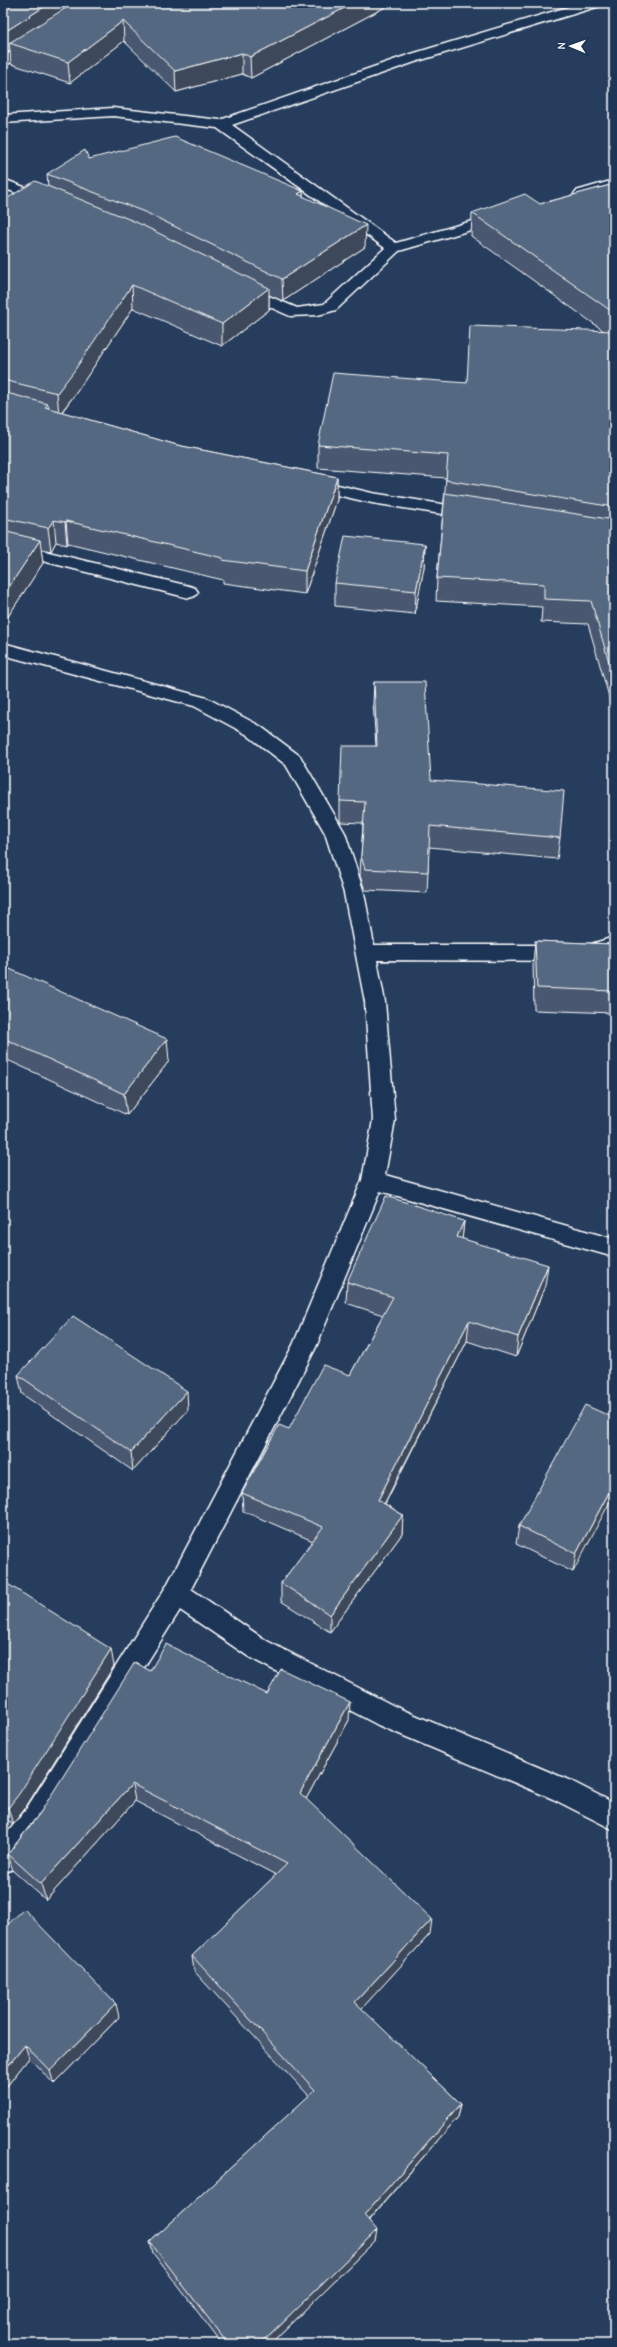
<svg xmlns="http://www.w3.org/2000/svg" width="617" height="2347" viewBox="0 0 617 2347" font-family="'Comic Neue',sans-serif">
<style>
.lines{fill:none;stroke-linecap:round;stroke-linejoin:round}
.minor-casing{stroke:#fff;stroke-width:3}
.minor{fill:#1d3557;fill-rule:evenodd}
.wall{fill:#49596f;stroke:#fff}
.shaded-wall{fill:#3c485a;stroke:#fff}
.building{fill:#556781;stroke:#fff}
</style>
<rect width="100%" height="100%" fill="#263d5e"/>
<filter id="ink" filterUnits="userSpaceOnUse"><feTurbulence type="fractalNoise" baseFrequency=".025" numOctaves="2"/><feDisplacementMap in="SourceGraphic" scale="8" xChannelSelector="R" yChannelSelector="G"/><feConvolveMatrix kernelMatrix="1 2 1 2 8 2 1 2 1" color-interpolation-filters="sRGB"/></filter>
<g filter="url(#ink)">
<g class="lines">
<defs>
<g id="minor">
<path d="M60 3C68 3 78 1 83 8L79 20 3 67V57L68 15 69 10Z"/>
<polygon points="581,3 602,3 600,6 418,61 232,125 396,243 500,213 507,217 505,220 399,251 336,310 318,315 290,316 238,293 235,290 238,287 248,287 297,308 324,304 385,248 217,128 113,116 3,123 3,115 113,108 220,120 408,55"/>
<polygon points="3,179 53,198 55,201 48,205 3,188"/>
<polygon points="614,180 614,189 581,198 574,194 576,191"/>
<polygon points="308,478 372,493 473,509 479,510 482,514 479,518 473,519 372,503 302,487 300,483 302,479"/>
<polygon points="3,541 189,586 195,588 198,592 195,596 189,598 3,551"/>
<polygon points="3,643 207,698 260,726 300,756 345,833 364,893 374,945 588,945 614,937 614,952 589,961 377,960 385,1002 395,1120 385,1175 614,1239 614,1257 380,1191 316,1347 191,1589 267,1641 396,1707 571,1781 614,1803 614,1830 553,1799 378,1725 249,1657 180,1610 43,1829 13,1869 3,1873 3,1838 25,1811 167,1585 293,1345 362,1180 373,1120 365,1002 344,893 325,833 286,765 246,734 194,706 3,655"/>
</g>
</defs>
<!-- minor casing -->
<use href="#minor" class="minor-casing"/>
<!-- minor -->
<use href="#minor" class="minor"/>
</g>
<!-- wall -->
<g class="wall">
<polygon points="3,3 67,3 67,8 74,3 393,3 251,78 242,74 176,92 124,41 70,83 11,64 10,51 3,55"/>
<polygon points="89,159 303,191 303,196 365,247 283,301 269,295 269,310 222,346 133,308 76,393 62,412 177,445 337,477 337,500 305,594 223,583 223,580 68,543 67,545 56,542 51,551 41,549 43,563 5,621 3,620 3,201 48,187 47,174"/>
<polygon points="614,184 614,714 588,624 541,622 542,607 436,601 437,578 446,478 318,468 318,445 467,383 604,331 471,236 472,213 540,204"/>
<polygon points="425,544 424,567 415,614 335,606 335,583"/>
<polygon points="374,682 431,780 560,838 557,859 429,847 427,893 365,890 360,876 361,856 363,823 340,822 340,801 376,746 373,703"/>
<polygon points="535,941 614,944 614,1013 534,1010 533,963"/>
<polygon points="3,963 4,966 169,1061 127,1115 3,1058"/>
<polygon points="464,1221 462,1239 545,1286 516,1357 467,1341 385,1504 403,1515 402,1534 330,1632 281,1601 281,1583 313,1541 243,1511 242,1493 289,1429 350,1375 383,1315 346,1303 347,1282"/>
<polygon points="18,1375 188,1410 133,1471 22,1394"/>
<polygon points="614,1418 573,1572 516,1544 519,1526"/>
<polygon points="3,1581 114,1666 24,1810 13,1824 3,1817"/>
<polygon points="150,1671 267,1694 349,1720 306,1799 430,1934 361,2009 461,2104 458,2117 369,2220 375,2241 270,2344 222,2344 153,2253 150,2242 309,2096 194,1971 192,1956 276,1875 135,1801 46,1900 13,1871 8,1854"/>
<polygon points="3,1929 119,2017 54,2084 29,2058 3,2091"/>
</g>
<!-- shaded-wall -->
<g class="shaded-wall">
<polygon points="50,3 67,3 67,11 9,43 10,51 3,55 3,33"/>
<polygon points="354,3 393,3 251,78 250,57"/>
<polygon points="123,21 124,41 70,83 68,62"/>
<polygon points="242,53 242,74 176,92 175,71"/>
<polygon points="303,191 303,213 298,194"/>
<polygon points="366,225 365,247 283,301 282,279"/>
<polygon points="132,285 133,308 76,393 59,415 57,393"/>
<polygon points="269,288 269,310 222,346 222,324"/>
<polygon points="48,404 50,426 45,407"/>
<polygon points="337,477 337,500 305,594 305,571"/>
<polygon points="54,520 56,542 51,551 48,528"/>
<polygon points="66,521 68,543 67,545 65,522"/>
<polygon points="40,540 43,563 5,621 3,609 3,596"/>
<polygon points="425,544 424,567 415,614 416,591"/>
<polygon points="167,1039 169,1061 127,1115 124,1094"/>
<polygon points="464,1221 462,1241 457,1237"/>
<polygon points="548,1265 545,1286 516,1357 518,1337"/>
<polygon points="469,1321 467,1341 377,1518 378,1500"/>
<polygon points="187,1391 188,1410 133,1471 131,1452"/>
<polygon points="614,1483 614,1494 573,1572 576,1554"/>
<polygon points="403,1515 402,1534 330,1632 330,1615"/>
<polygon points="111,1649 114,1666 24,1810 13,1824 8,1808"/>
<polygon points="350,1702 349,1720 300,1810 300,1793"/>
<polygon points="132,1784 135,1801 46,1900 41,1884"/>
<polygon points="432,1919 430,1934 354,2017 355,2002"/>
<polygon points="116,2004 119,2017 54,2084 50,2071"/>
<polygon points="25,2045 29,2058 3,2091 3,2072"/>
<polygon points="461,2104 458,2117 363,2226 364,2215"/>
<polygon points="377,2230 375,2241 270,2344 260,2344"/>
</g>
<!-- building -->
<g class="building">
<polygon points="3,3 50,3 3,33"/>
<polygon points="74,3 354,3 250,57 242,53 175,71 123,21 68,62 9,43"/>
<polygon points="175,137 303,191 298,194 366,225 282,279 147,213 47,174 85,150 89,159"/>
<polygon points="35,181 136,222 269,288 222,324 132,285 74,371 57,393 3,380 3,201"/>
<polygon points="614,184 614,313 472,213 525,194 540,204"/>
<polygon points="470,326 614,331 614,507 446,480 448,455 318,445 333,373 467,383"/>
<polygon points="3,392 48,404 45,407 177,445 337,477 305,571 222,560 223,558 66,521 65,522 54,520 48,528 3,518"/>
<polygon points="445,493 614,520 614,679 591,601 544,599 544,584 437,578"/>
<polygon points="3,531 40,540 3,596"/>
<polygon points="345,536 425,544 416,591 335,583"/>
<polygon points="374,682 425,682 431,780 564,791 560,838 430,826 428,872 365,869 361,856 365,802 340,801 342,746 377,746"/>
<polygon points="535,941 614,944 614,991 537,988"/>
<polygon points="3,966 167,1039 124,1094 3,1038"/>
<polygon points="386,1196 464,1221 457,1237 548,1265 518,1337 469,1321 378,1500 403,1515 330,1615 281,1583 323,1527 242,1493 279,1425 289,1429 323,1365 350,1375 393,1297 347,1282"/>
<polygon points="73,1316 187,1391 131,1452 18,1375"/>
<polygon points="585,1405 614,1418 614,1483 576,1554 519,1526"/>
<polygon points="3,1581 111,1649 19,1794 8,1808 3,1804"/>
<polygon points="166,1644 267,1694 281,1669 350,1702 300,1793 432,1919 355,2002 461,2104 364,2215 377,2230 260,2344 228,2344 150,2242 315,2090 192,1956 287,1864 132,1784 41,1884 8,1854 40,1813 135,1662 150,1671"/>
<polygon points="24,1909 116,2004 50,2071 25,2045 3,2072 3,1929"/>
</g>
</g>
<!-- margin -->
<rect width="617" height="2347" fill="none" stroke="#1d3557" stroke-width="16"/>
<rect x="8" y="8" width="601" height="2331" fill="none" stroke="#fff" stroke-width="1.5" filter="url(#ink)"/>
<!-- north arrow -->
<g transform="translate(571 46) rotate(272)" stroke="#1d3557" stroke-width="3" paint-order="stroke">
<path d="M0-3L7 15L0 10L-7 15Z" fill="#ffffff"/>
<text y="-6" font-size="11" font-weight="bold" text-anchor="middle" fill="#ffffff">N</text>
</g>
</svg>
